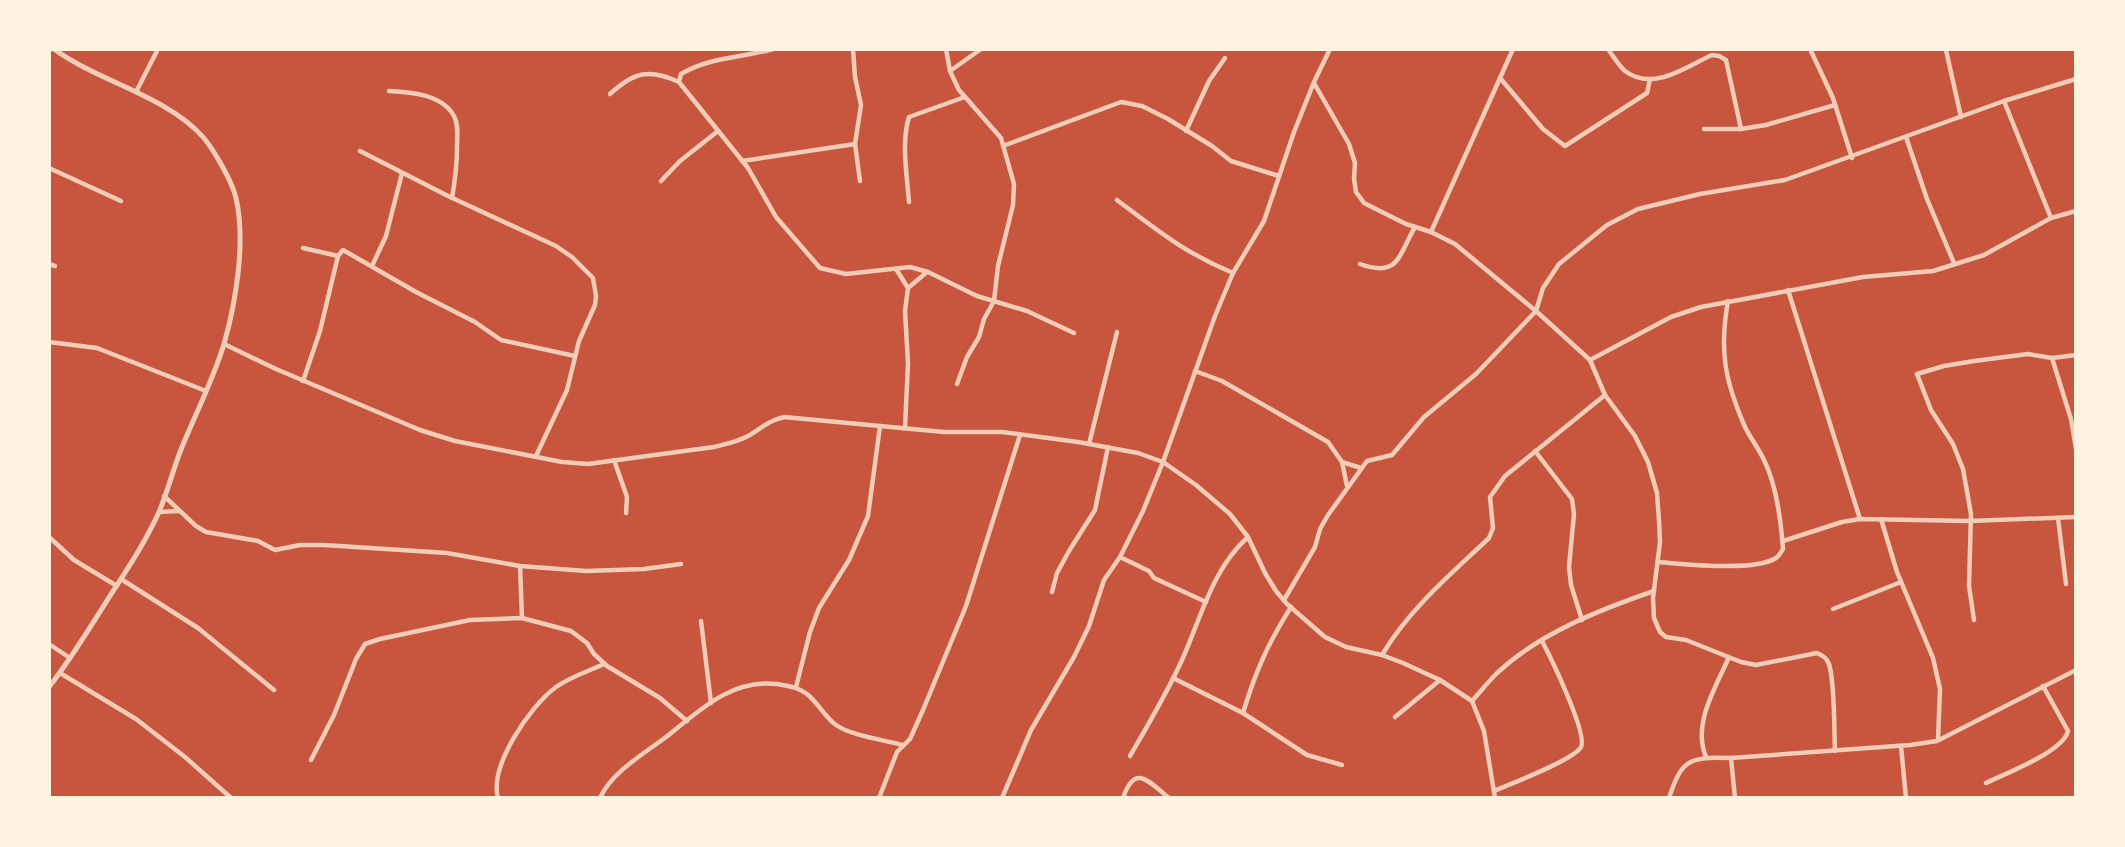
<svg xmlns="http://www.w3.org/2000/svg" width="2125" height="847" viewBox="0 0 2125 847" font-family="Georgia,serif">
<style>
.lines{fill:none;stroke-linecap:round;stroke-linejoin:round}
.minor{stroke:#f1ccb7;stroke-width:4.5}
.tertiary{stroke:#f1ccb7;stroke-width:5}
</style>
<rect width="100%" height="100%" fill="#c8553d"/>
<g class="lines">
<!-- minor -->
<g class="minor">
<path d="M773 49C742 58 709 57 681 74L679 82 748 168 776 217 820 268 846 274 910 267 928 272 977 296 1027 311 1074 333"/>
<polyline points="853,49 855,77 861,105 855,144 860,181"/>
<polyline points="946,49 950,71 959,90 1001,138 1014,184 1013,205 998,266 994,301 984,319 979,337 967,357 957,384"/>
<path d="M1608 49C1613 56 1619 66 1625 71 1653 92 1685 67 1712 55L1719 56 1726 60 1741 129"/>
<polyline points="1946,50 1961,117"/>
<polyline points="49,51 50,49"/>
<polyline points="1811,51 1833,98 1852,158"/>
<polyline points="950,71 981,49"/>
<polyline points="1500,78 1543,129 1565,146 1647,93 1650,79"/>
<polyline points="1314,83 1349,144 1355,163 1354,179 1356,192 1364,203 1406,224 1431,232"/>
<path d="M389 91C410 92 442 94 454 116 459 125 457 138 457 148 457 165 455 181 452 198"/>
<polyline points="136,92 158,49"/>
<path d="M610 94C634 72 649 68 679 82"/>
<polyline points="2004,101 2051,218"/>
<polyline points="1704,129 1741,129 1766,125 1835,105"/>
<polyline points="1186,131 1209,81 1225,58"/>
<polyline points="1906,137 1927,199 1954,263"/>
<polyline points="1003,146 1121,102 1142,106 1168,119 1212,146 1231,161 1279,176"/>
<polyline points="360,151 448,196 556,246 572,257 593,278 596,296 595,305 579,341 567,390 536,456"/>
<polyline points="742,161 855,144"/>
<polyline points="49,168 121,201"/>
<polyline points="661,181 680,161 718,131"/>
<path d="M1117 200C1158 231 1185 253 1233 273"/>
<path d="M909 202C907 175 901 143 909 117L965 97"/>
<polyline points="303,248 338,256"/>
<polyline points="49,264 55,266"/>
<path d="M1360 264C1399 278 1398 256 1415 227"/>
<polyline points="372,266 386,236 402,173"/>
<polyline points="896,269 908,288 905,311 908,363 905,428"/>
<polyline points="908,288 927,272"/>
<polyline points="1788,290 1860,519"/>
<polyline points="49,342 97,348 206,391"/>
<path d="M224 344 276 369 420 430 455 441 562 462 588 464 714 447C726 444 737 442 748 436 763 428 765 422 784 417L944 432H1002L1078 442 1138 453 1163 462 1196 485 1230 514 1248 537 1265 573 1276 591 1287 604 1325 637 1346 647 1382 655 1403 663 1440 680 1472 701 1484 731 1495 798"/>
<polyline points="2052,358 2071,419 2076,449"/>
<polyline points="1590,360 1671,317 1701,307 1863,277 1933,271 1984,255 2051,218 2076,211"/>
<polyline points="1195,371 1222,381 1328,442 1342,462 1347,486"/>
<polyline points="303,381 320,331 338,256 343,250 416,292 475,322 501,340 575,356"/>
<polyline points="1089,444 1117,332"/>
<polyline points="1535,451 1572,499 1574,514 1569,567 1571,585 1582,620"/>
<polyline points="614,460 627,497 626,513"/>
<polyline points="1342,462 1361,468"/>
<polyline points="164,496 196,526 206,532 258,541 275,550 300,545 324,545 447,553 520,566 586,571 644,569 681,564"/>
<polyline points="159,512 179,511"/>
<polyline points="2058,518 2066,584"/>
<polyline points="1881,519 1897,572 1933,658 1940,689 1938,740"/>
<polyline points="49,537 74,560 117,586"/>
<polyline points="1783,541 1842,522 1860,519 1970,521 2076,517"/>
<polyline points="1120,557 1149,571 1154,578 1206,602"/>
<path d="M1658 562C1685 564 1754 572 1776 558 1779 556 1781 552 1783 549 1781 521 1777 486 1764 460 1759 449 1751 439 1745 427 1725 381 1719 351 1728 301"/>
<polyline points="520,566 522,618"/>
<polyline points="121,579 198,628 274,690"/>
<polyline points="1052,592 1057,573 1069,551 1095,510 1108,447"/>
<polyline points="1284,600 1315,547 1320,529 1328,515 1367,461 1392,455 1424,417 1476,374 1536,311 1455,244 1431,232 1513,49"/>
<polyline points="1833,609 1901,582"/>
<polyline points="1974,620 1969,586 1971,514 1963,469 1953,444 1931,410 1917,374 1944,366 1974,361 2028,354 2052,358 2076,355"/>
<polyline points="701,621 711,703"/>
<polyline points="49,644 70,658"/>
<path d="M1382 655C1409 609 1451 574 1489 538L1493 528 1490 497 1505 476 1605 395"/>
<polyline points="60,673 136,719 185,757 230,797"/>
<polyline points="1173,678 1243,713 1307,755 1342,765"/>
<polyline points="796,687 810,632 819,608 849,560 868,516 880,426"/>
<path d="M1472 701C1480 692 1488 682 1497 673 1540 633 1599 610 1654 591"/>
<path d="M1243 713C1255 673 1268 643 1291 607"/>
<polyline points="1395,717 1440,680"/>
<polyline points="1901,746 1906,798"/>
<path d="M1835 751C1834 729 1835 683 1829 664 1827 658 1823 656 1817 653L1756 665 1741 662 1686 640 1666 637 1660 632 1654 618 1653 598 1660 542 1659 520 1657 493 1648 462 1635 436 1605 395 1590 360 1536 311 1543 288 1559 264 1607 225 1638 209 1700 194 1785 180 2004 101 2076 79"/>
<path d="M1130 756C1148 725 1167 693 1182 660 1201 618 1212 569 1248 537"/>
<path d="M1706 757C1692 724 1716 687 1729 657"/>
<polyline points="311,760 334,715 356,659 365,644 380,639 470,620 522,618 571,631 587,643 594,654 607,666 660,698 687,721"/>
<path d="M1986 783C2006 773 2063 752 2068 731L2043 686"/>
<path d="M1494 791C1510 784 1574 760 1581 747 1588 734 1550 656 1542 641"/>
<path d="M498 798C489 766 530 706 556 687 570 677 589 671 604 664"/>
<path d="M600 798C612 771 647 752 670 734 702 708 733 679 777 684 788 686 798 687 807 694 818 703 825 717 836 725 852 736 884 740 903 745"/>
<polyline points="879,798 897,752 910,739 923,710 966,606 1020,435"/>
<polyline points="1002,798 1031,730 1074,657 1089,626 1104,580 1120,557 1143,511 1163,462 1215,316 1233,273 1264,221 1294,132 1314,82 1330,49"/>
<path d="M1123 798C1135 763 1148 781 1169 798"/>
<path d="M1669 798C1682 758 1690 757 1731 758"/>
<polyline points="1735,798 1731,758 1910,745 1937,741 2076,670"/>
</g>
<!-- tertiary -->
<path class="tertiary" d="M49 687C71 659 89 629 108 599 126 571 145 543 159 512 168 491 173 469 182 447 196 413 213 380 224 344 236 302 246 241 236 198 232 181 214 150 203 137 167 96 99 82 54 49"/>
</g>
<!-- border -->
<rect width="2125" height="847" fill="none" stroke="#fff3e0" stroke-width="102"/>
</svg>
